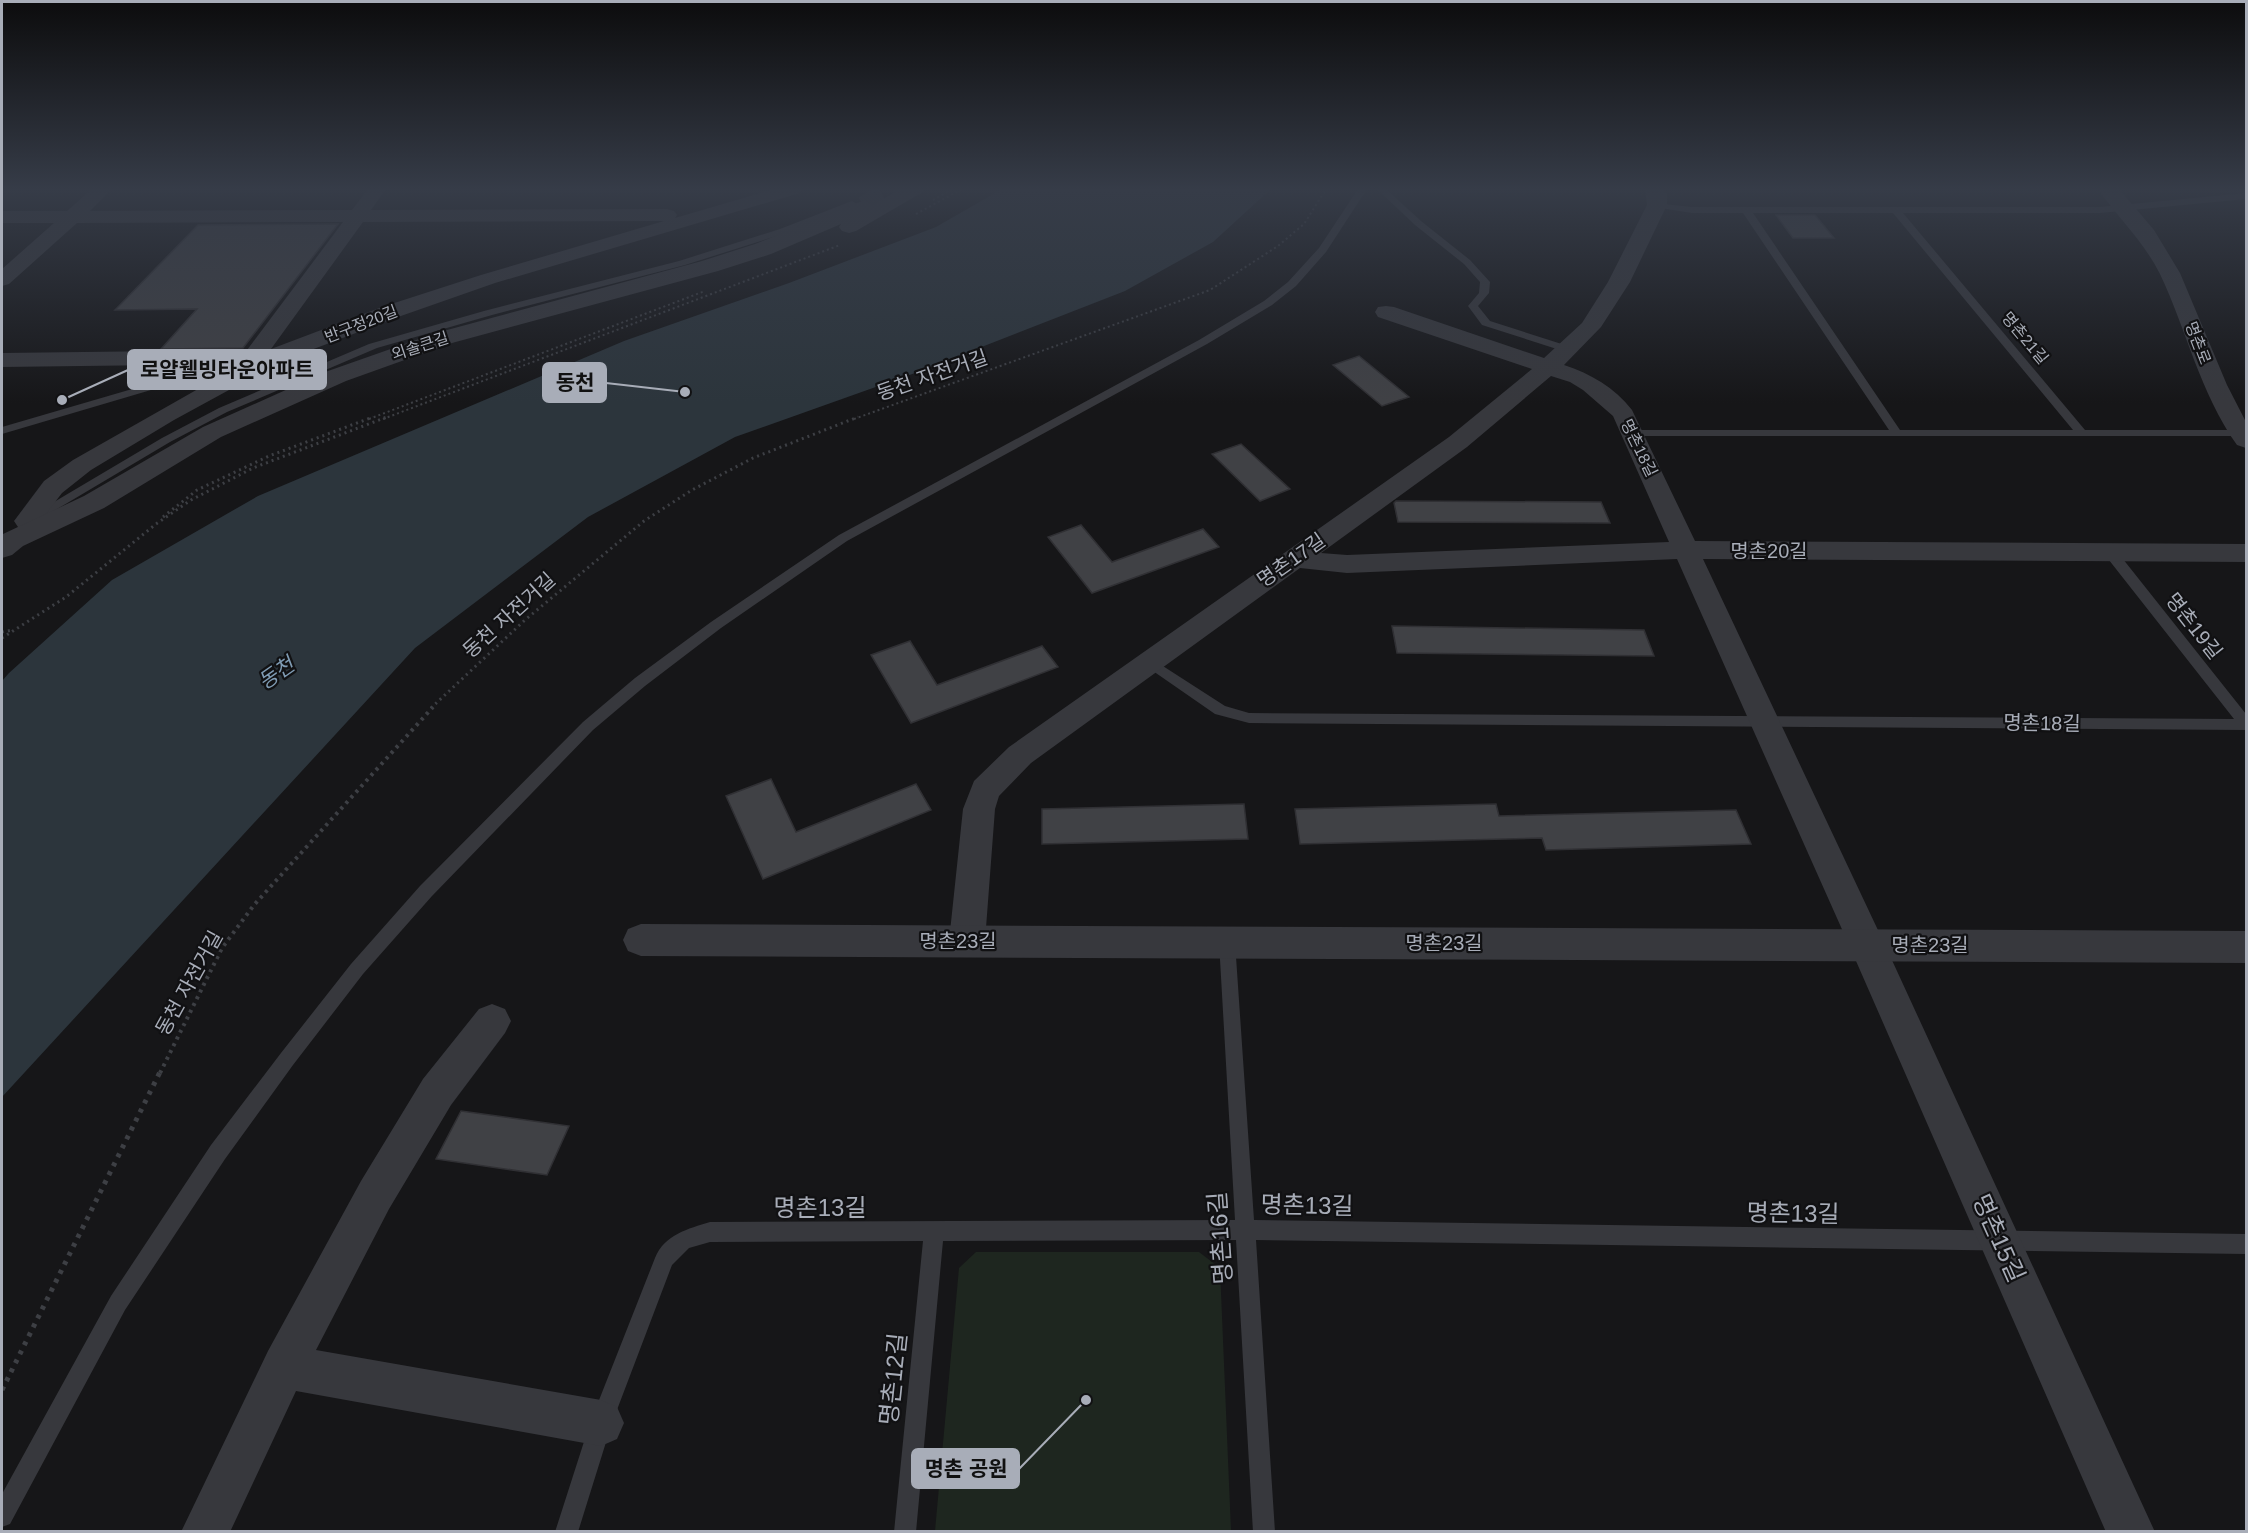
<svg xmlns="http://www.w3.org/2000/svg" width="2248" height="1533" viewBox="0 0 2248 1533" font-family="Helvetica,'Noto Sans KR',sans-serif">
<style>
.green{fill:#1e261f}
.water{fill:#2c353c}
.building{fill:#404145;stroke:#303034;stroke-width:1.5}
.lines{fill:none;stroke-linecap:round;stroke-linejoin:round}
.secondary-tunnel{stroke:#333438;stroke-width:22;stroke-dasharray:22 11;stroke-linecap:butt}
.path-far3{stroke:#3d3f44;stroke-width:2;stroke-dasharray:2 3;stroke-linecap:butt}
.path-far2{stroke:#3d3f44;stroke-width:3;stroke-dasharray:2 4;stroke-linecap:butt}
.path-far1{stroke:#3d3f44;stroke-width:4;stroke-dasharray:3 4.5;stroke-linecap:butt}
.path{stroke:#3d3f44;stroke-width:5;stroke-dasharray:4 6;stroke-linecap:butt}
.service{fill:#37383d;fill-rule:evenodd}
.minor{fill:#37383d;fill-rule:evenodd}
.tertiary{fill:#37383d;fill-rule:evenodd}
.labels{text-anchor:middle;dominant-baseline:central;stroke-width:4.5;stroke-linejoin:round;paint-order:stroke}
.far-street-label{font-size:16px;fill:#a8adb8;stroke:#111113}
.street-label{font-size:20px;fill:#a8adb8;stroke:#111113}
.water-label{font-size:21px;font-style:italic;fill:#7f9bb3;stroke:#111113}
.near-street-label{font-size:24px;fill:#a8adb8;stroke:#111113}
.leader{fill:none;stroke:#a8adb8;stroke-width:2}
.callout-dot{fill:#a8adb8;stroke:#111113;stroke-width:2}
.callout{fill:#a8adb8;stroke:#a8adb8;stroke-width:2}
.callout-label{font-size:21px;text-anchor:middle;font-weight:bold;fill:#111}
</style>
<rect width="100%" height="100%" fill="#161618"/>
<!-- green -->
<polygon class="green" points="976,1252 1199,1252 1220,1268 1231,1531 935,1531 959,1268"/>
<!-- water -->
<polygon class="water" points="1002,189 1271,189 1213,242 1125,291 915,373 735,437 588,517 415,648 2,1097 2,681 9,673 112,580 258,496 624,341 789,283 936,227"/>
<!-- building -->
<g class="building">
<polygon points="1776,215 1815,215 1834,238 1793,238"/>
<polygon points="338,224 243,348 161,349 197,309 115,310 198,225"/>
<polygon points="1359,356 1409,397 1382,406 1333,365"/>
<polygon points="1241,444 1290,489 1260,501 1212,454"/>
<polygon points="1396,501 1601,502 1610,523 1398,522 1394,503"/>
<polygon points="1081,525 1112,562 1203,529 1219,547 1092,593 1048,537"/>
<polygon points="1392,626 1644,630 1654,656 1397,653"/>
<polygon points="910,641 937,685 1042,646 1058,667 911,723 871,655"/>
<polygon points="771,779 796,832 916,784 931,810 763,879 726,796"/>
<polygon points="1244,804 1248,839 1042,844 1042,809"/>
<polygon points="1496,804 1499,816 1736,810 1751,844 1546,850 1542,838 1300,844 1295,809"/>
<polygon points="461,1111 569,1126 547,1175 436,1159"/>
</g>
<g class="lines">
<!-- secondary-tunnel -->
<polyline class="secondary-tunnel" points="864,207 896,189"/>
<!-- path-far3 -->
<g class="path-far3">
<polyline points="933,200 953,189"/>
<polyline points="916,214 962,189"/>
<polyline points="369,419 705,291"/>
<polyline points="383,419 840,245"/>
<polyline points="854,419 1210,290 1278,246 1304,224 1326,189"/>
</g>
<!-- path-far2 -->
<g class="path-far2">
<polyline points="163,517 197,490 269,456 373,417"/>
<polyline points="2,632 13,630"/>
<polyline points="2,638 66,597 156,524 191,500 253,468 387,417"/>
<polyline points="431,708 525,620 644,521 692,490 753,458 858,417"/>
</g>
<!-- path-far1 -->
<polyline class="path-far1" points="160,1073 222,948 254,905 433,707"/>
<!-- path -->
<polyline class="path" points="2,1390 160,1072"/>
<!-- service -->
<g class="service">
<polygon points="1358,189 1367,189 1326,252 1296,286 1272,305 1207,344 847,541 721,628 645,686 593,730 432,896 363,974 293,1065 225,1159 125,1310 10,1524 2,1527 2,1494 111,1296 211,1145 281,1053 351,964 420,886 583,722 635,678 711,622 839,535 1199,340 1264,301 1288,282 1319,248"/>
<polygon points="1377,189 1386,189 1421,221 1470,260 1490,282 1489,293 1478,306 1490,321 1571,347 1571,351 1563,351 1482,325 1468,306 1479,293 1480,282 1464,264 1415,225"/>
<path d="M2246 193V199L2100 213H1903L2085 430H2246V436H1633L1627 433 1633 430H1889L1743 213H1692L1654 207V203L1692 207H2100ZM1753 213H1893L2073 430H1900Z"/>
<polygon points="852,201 857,204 855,206 786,233 685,265 492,315 377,348 227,412 170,442 37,521 33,522 27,518 162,438 219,408 369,344 484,311 679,261 780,229"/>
<polygon points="252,354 257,357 256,359 2,434 2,427"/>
<polygon points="2110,548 2115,549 2246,714 2246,730 1249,723 1215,714 1140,662 1147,657 1152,659 1225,706 1249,713 2234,719 2105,555 2104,552 2105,549"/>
<path d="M1227 935 1233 937 1235 942 1254 1220 2246 1234V1254L1256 1240 1275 1532H1253L1236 1240 943 1241 916 1532H894L923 1241 710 1242 689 1248 672 1265 612 1423 578 1532H555L590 1423 655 1258C665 1234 688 1229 710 1222L1235 1220 1219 942 1221 937Z"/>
</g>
<!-- minor -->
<g class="minor">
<path d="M92 189H112L90 211 352 210 368 189H386L371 210 667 209 674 211 677 215 675 218 774 189H802L800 193 495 283 398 317 282 361 174 420 91 470 62 493 36 527 27 529 18 527 14 521 44 481 73 460 242 364 2 367V353L247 350 343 222 77 223 9 284 2 286V269L54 223H2V211H67ZM664 221 481 275 382 307 271 349 363 222Z"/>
<path d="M1645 189H1663L1667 194V205L1630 282 1601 327 1564 365C1591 374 1614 387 1632 410L1695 541 2246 544V562L1703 559 1885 945 2155 1532H2106L1849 945 1677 559 1347 573 1300 568 1031 763 999 796 995 809 985 941 979 952 967 956 955 952 949 941 963 809 974 781 1009 747 1449 437 1532 369 1378 317 1375 312 1378 307 1386 306 1394 307 1544 358 1582 323 1608 282 1647 205ZM1551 376 1570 382 1583 390 1613 416 1669 542 1347 555 1321 553 1467 447Z"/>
<polygon points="492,1004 505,1009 511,1021 505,1033 451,1105 389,1209 316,1350 601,1400 617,1407 624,1423 617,1439 601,1446 296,1391 230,1532 181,1532 268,1351 361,1181 423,1079 479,1009"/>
</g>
<!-- tertiary -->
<g class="tertiary">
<polygon points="900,189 924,189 921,193 856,231 849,233 842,231 839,227 841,224 771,254 718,271 452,343 346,381 221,437 104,508 23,546 12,555 2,558 3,534 84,496 203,427 328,371 436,333 702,261 755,244 857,203 864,201 873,205"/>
<path d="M2098 189H2119L2154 230 2180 273 2227 385 2246 422V448L2237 445C2200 393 2187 331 2160 274 2142 239 2119 219 2098 189Z"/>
<polygon points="641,924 2246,931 2246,963 641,956 628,951 623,940 628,929"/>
</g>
</g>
<!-- sky -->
<linearGradient id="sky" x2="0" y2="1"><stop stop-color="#0c0c0d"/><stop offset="0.47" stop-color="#363c48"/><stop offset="1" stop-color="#363c48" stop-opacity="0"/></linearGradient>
<rect width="2248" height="403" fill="url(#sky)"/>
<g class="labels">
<!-- far-street labels -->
<g class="far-street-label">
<text transform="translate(361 324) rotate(-21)">반구정20길</text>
<text transform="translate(2025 338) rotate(50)">명촌21길</text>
<text transform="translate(2198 343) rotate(69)">명촌로</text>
<text transform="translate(420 346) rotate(-18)">외솔큰길</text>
<text transform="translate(1639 448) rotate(64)">명촌18길</text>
</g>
<!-- street labels -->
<g class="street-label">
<text transform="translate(932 375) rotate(-19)">동천 자전거길</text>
<text x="1769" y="551">명촌20길</text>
<text transform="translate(1291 560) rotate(-35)">명촌17길</text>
<text transform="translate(509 615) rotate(-42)">동천 자전거길</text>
<text transform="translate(2194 626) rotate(52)">명촌19길</text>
<text transform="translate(2042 723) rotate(1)">명촌18길</text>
<text x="958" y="941">명촌23길</text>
<text x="1444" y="943">명촌23길</text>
<text x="1930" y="945">명촌23길</text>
<text transform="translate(189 983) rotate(-61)">동천 자전거길</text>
</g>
<!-- water labels -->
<g class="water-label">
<text transform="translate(276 673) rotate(-35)">동천</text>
</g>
<!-- near-street labels -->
<g class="near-street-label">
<text transform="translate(1307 1205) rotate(1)">명촌13길</text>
<text x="820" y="1207">명촌13길</text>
<text transform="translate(1793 1213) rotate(1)">명촌13길</text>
<text transform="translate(1220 1238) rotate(-94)">명촌16길</text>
<text transform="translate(1999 1238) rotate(66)">명촌15길</text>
<text transform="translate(893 1379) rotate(-84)">명촌12길</text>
</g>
</g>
<!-- callouts -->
<path class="leader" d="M62 400L128 370M685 392L606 383M1086 1400L1019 1469"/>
<g class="callout-dot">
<circle cx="62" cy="400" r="6"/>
<circle cx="685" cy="392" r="6"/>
<circle cx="1086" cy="1400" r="6"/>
</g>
<g class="callout">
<rect x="128" y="350" width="198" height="39" rx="6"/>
<rect x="543" y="363" width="63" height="39" rx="6"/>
<rect x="912" y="1449" width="107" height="39" rx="6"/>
</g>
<g class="callout-label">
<text x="227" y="377">로얄웰빙타운아파트</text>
<text x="575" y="390">동천</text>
<text x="966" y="1476">명촌 공원</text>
</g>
<!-- border -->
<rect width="2248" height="1533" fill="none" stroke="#a8adb8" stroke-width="6"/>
</svg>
